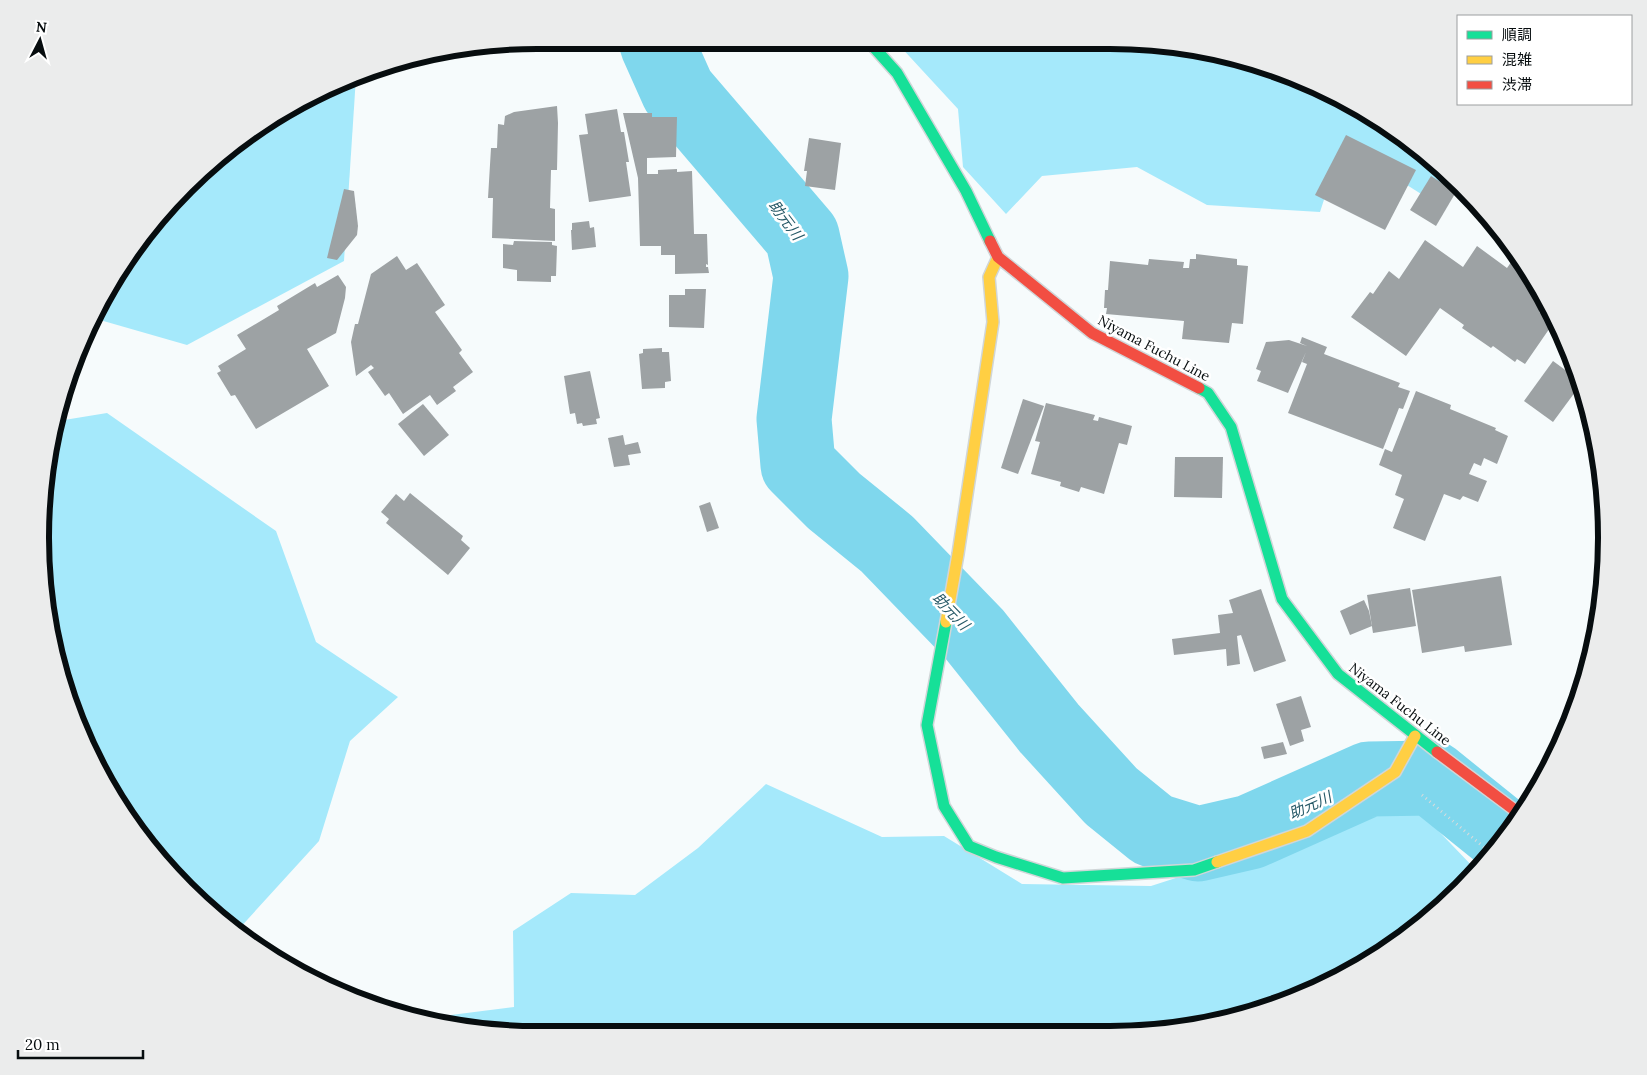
<svg xmlns="http://www.w3.org/2000/svg" width="1647" height="1075" viewBox="0 0 1647 1075" font-family="Lora,'Noto Sans JP',serif">
<style>
.forest{fill:#a5e9fb}
.lines{fill:none;stroke-linecap:round;stroke-linejoin:round}
.river{stroke:#7fd7ed;stroke-width:75}
.building{fill:#9da2a4}
.fast-casing{stroke:#d0d6d8;stroke-width:14}
.slow-casing{stroke:#d0d6d8;stroke-width:14}
.jam-casing{stroke:#d0d6d8;stroke-width:14}
.path{stroke:#d9dbdc;stroke-width:3;stroke-dasharray:1 4;stroke-linecap:butt}
.fast{stroke:#16e098;stroke-width:11}
.slow{stroke:#ffcf43;stroke-width:11}
.jam{stroke:#f24e42;stroke-width:11}
.labels{text-anchor:middle;dominant-baseline:central;stroke-width:5;stroke-linejoin:round;paint-order:stroke}
.street-label{font-size:14px;fill:#070d0f;stroke:#fff}
.water-label{font-size:15px;font-style:italic;fill:#265967;stroke:#fff}
.rim{fill:none;stroke:#070d0f;stroke-width:6}
</style>
<rect width="100%" height="100%" fill="#f6fbfc"/>
<!-- forest -->
<g class="forest">
<polygon points="898,44 1175,44 1300,78 1358,107 1437,163 1458,186 1437,204 1342,144 1320,212 1207,205 1137,167 1042,176 1006,214 963,167 958,109"/>
<polygon points="356,77 344,261 187,345 93,318 107,289 143,235 186,186 261,124"/>
<polygon points="107,413 276,531 316,642 398,697 350,741 319,841 237,931 210,912 163,865 107,787 57,666 41,570 41,505 58,421"/>
<polygon points="766,784 882,837 944,836 1022,884 1151,886 1340,825 1399,790 1477,871 1413,932 1330,984 1238,1018 1142,1034 473,1031 434,1020 435,1017 514,1007 513,931 571,893 635,895 698,848"/>
</g>
<g class="lines">
<!-- river -->
<polyline class="river" points="657,44 678,91 802,236 811,276 794,419 798,465 834,501 887,544 974,634 1049,728 1111,796 1153,830 1198,844 1250,832 1369,779 1432,778 1504,836"/>
</g>
<!-- building -->
<g class="building">
<polygon points="557,106 558,123 557,170 551,170 550,208 555,209 555,241 492,238 493,198 488,198 491,148 497,148 498,124 504,125 505,116 514,112"/>
<polygon points="617,109 621,132 624,132 629,162 626,162 631,196 589,202 579,135 588,134 585,114"/>
<polygon points="623,113 652,113 652,117 677,117 676,157 647,158 647,174 658,174 658,170 677,169 677,172 692,171 694,234 707,234 708,265 706,264 706,267 708,267 709,273 675,274 675,255 661,255 661,246 640,246 638,178"/>
<polygon points="1346,135 1416,170 1385,230 1315,195"/>
<polygon points="809,138 841,143 835,190 805,186 807,171 804,171"/>
<polygon points="1431,176 1456,192 1436,226 1410,210"/>
<polygon points="344,189 354,191 358,226 357,235 337,260 327,258"/>
<polygon points="1468,196 1483,212 1480,215 1463,203"/>
<polygon points="589,221 590,228 594,227 596,247 572,250 571,230 572,230 572,223"/>
<polygon points="1425,240 1463,267 1477,246 1507,268 1516,255 1518,257 1535,284 1534,285 1537,287 1546,302 1539,312 1554,322 1525,364 1517,359 1515,362 1493,346 1491,348 1462,328 1464,325 1440,308 1406,356 1351,317 1370,292 1373,294 1389,271 1399,279"/>
<polygon points="514,241 552,242 552,245 557,246 556,276 551,276 551,282 517,281 517,270 503,268 503,244 513,245"/>
<polygon points="1196,254 1237,259 1237,265 1248,266 1243,324 1232,323 1229,343 1182,339 1184,321 1106,314 1107,308 1104,308 1105,290 1108,290 1110,261 1148,265 1149,259 1184,262 1183,268 1189,268 1190,259 1196,259"/>
<polygon points="397,256 406,270 417,263 445,305 435,312 462,350 459,353 473,372 453,387 456,391 437,405 430,395 403,414 389,393 385,396 368,372 374,368 371,365 356,376 351,342 355,324 358,324 371,274"/>
<polygon points="338,275 346,287 345,298 336,333 307,349 329,386 256,429 235,395 231,396 217,373 221,371 218,366 246,349 237,335 279,310 277,306 315,283 317,287"/>
<polygon points="685,289 706,289 704,328 669,327 669,295 685,295"/>
<polygon points="1302,337 1327,347 1324,354 1400,383 1398,387 1410,391 1403,409 1399,408 1383,449 1288,413 1307,364 1302,362 1306,352 1288,393 1257,381 1261,371 1256,369 1266,342 1289,340 1307,346 1300,343"/>
<polygon points="662,348 662,352 669,352 671,381 665,382 665,388 642,389 639,354 643,353 643,349"/>
<polygon points="1553,361 1579,380 1581,384 1553,422 1524,401"/>
<polygon points="590,371 600,418 596,419 597,424 583,426 582,423 577,424 575,413 570,414 564,376"/>
<polygon points="1416,391 1451,405 1450,409 1496,428 1495,430 1508,436 1497,464 1484,458 1481,466 1474,463 1469,474 1487,481 1478,502 1463,496 1460,500 1444,494 1425,541 1393,528 1404,499 1395,495 1402,475 1379,465 1385,449 1392,452"/>
<polygon points="1023,399 1044,406 1018,474 1001,468"/>
<polygon points="1046,403 1095,415 1093,420 1098,421 1099,417 1132,426 1127,445 1119,443 1104,494 1081,487 1079,492 1060,486 1061,482 1031,474 1040,442 1035,441"/>
<polygon points="423,404 449,435 424,456 398,424"/>
<polygon points="623,435 625,445 638,442 641,453 628,455 630,465 614,467 608,438"/>
<polygon points="1175,457 1223,457 1222,498 1174,497"/>
<polygon points="410,493 463,536 461,540 470,548 448,575 386,523 389,519 381,512 396,494 404,501"/>
<polygon points="710,502 719,528 707,532 699,506"/>
<polygon points="1501,576 1512,645 1465,652 1464,646 1422,653 1412,590"/>
<polygon points="1410,588 1416,626 1373,633 1367,595"/>
<polygon points="1261,589 1286,661 1254,672 1241,635 1237,636 1240,664 1227,666 1226,649 1174,655 1172,639 1220,633 1218,615 1233,613 1229,600"/>
<polygon points="1364,600 1369,611 1372,626 1350,635 1340,611"/>
<polygon points="1301,696 1311,727 1301,730 1304,741 1290,746 1276,704"/>
<polygon points="1283,742 1287,754 1264,759 1261,747"/>
</g>
<g class="lines">
<defs>
<g id="fast">
<polyline points="871,44 897,73 966,191 990,241"/>
<polyline points="1199,388 1208,393 1231,427 1282,599 1338,674 1437,752"/>
<polyline points="946,622 927,725 944,806 969,846 996,857 1063,878 1194,870 1217,862"/>
</g>
<g id="slow">
<polyline points="946,622 958,554 993,322 989,277 998,257"/>
<polyline points="1217,862 1307,831 1395,772 1415,736"/>
</g>
<g id="jam">
<polyline points="990,241 998,257 1092,333 1199,388"/>
<polyline points="1437,752 1520,814"/>
</g>
</defs>
<!-- fast casing -->
<use href="#fast" class="fast-casing"/>
<!-- slow casing -->
<use href="#slow" class="slow-casing"/>
<!-- jam casing -->
<use href="#jam" class="jam-casing"/>
<!-- path -->
<polyline class="path" points="1422,795 1492,854"/>
<!-- fast -->
<use href="#fast" class="fast"/>
<!-- slow -->
<use href="#slow" class="slow"/>
<!-- jam -->
<use href="#jam" class="jam"/>
</g>
<g class="labels">
<!-- street labels -->
<g class="street-label">
<text transform="translate(1154 348) rotate(28)">Niyama Fuchu Line</text>
<text transform="translate(1400 704) rotate(38)">Niyama Fuchu Line</text>
</g>
<!-- water labels -->
<g class="water-label">
<text transform="translate(786 220) rotate(53)">助元川</text>
<text transform="translate(951 611) rotate(46)">助元川</text>
<text transform="translate(1310 805) rotate(-24)">助元川</text>
</g>
</g>
<!-- crop -->
<path d="M0 0H1647V1075H0ZM537 49H1110A488 488 0 0 1 1598 537V538A488 488 0 0 1 1110 1026H537A488 488 0 0 1 49 538V537A488 488 0 0 1 537 49Z" fill="#ebecec" fill-rule="evenodd"/>
<path class="rim" d="M537 49H1110A488 488 0 0 1 1598 537V538A488 488 0 0 1 1110 1026H537A488 488 0 0 1 49 538V537A488 488 0 0 1 537 49Z"/>
<!-- legend -->
<rect x="1457" y="15" width="175" height="90" fill="#ffffff" stroke="#9c9e9f"/>
<rect x="1467" y="31" width="25" height="8" fill="#16e098" stroke="#9c9e9f"/>
<text x="1502" y="40" font-size="15" fill="#070d0f">順調</text>
<rect x="1467" y="56" width="25" height="8" fill="#ffcf43" stroke="#9c9e9f"/>
<text x="1502" y="65" font-size="15" fill="#070d0f">混雑</text>
<rect x="1467" y="81" width="25" height="8" fill="#f24e42" stroke="#9c9e9f"/>
<text x="1502" y="90" font-size="15" fill="#070d0f">渋滞</text>
<!-- north arrow -->
<g transform="translate(40 40) rotate(6)" stroke="#ffffff" stroke-width="4" paint-order="stroke">
<path d="M0-4L9 19L0 12L-9 19Z" fill="#070d0f"/>
<text y="-8" font-size="14" font-weight="bold" text-anchor="middle" fill="#070d0f">N</text>
</g>
<!-- scale -->
<path d="M18 1050v8h125v-8" fill="none" stroke="#070d0f" stroke-width="2.5"/>
<text x="25" y="1050" font-size="15" fill="#070d0f" stroke="#ffffff" stroke-width="4" paint-order="stroke">20 m</text>
</svg>
